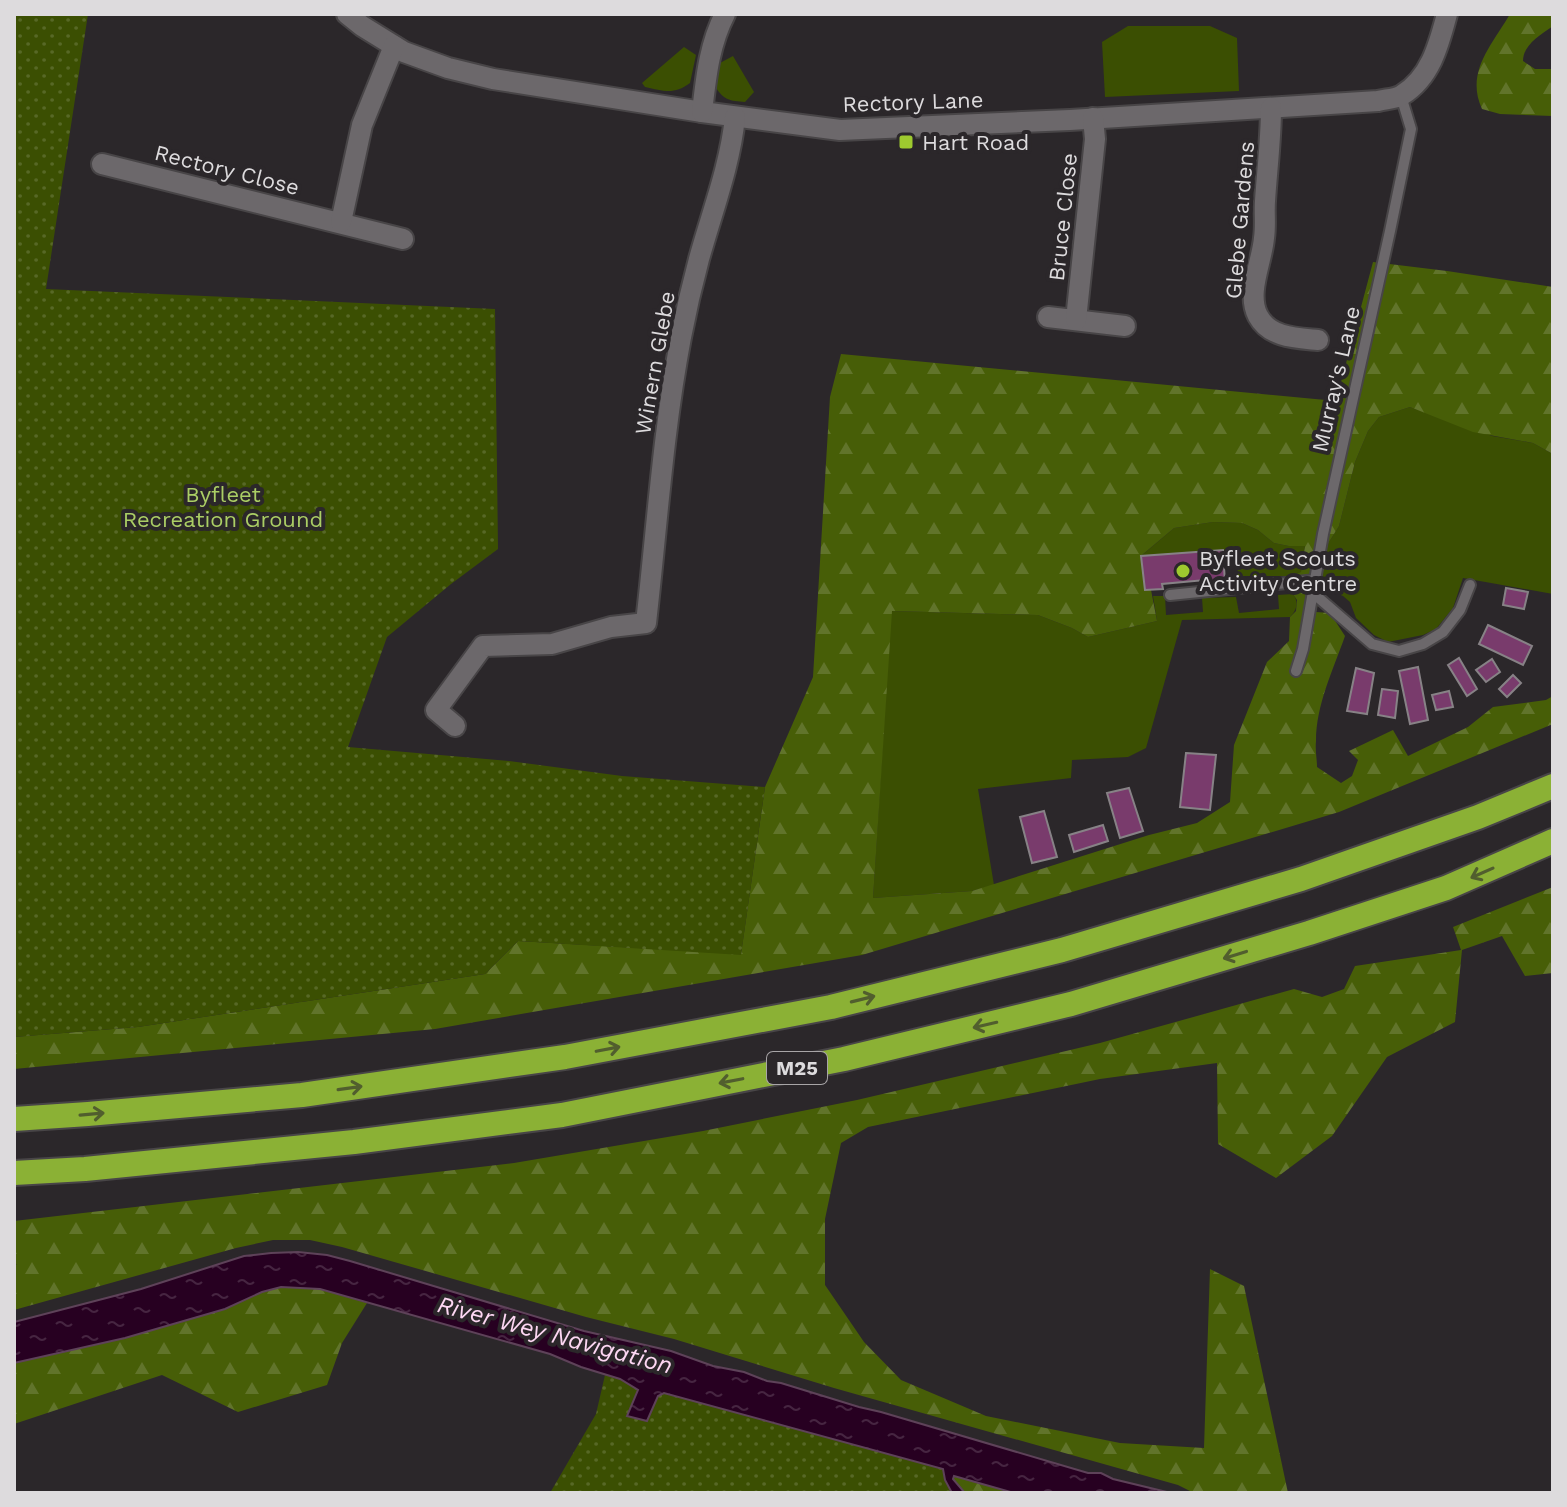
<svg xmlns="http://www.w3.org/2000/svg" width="1567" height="1507" viewBox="0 0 1567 1507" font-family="'Work Sans',sans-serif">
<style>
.grass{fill:#3b4f02}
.forest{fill:url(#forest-firs);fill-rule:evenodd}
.park{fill:url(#park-dots)}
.water{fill:url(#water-ripples);stroke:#5e4259;stroke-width:2}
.building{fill:#793b6c;stroke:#878286;stroke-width:2}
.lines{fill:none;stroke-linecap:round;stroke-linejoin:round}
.service-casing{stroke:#484547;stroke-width:14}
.minor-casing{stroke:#484547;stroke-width:24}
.motorway-casing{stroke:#484547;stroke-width:28}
.service{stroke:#6c686b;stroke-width:10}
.minor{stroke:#6c686b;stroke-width:20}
.motorway{stroke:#8bb135;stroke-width:24}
.oneway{stroke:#515e2e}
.poi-dot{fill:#9eca2f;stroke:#2b272a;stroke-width:3}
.labels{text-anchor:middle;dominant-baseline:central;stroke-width:8;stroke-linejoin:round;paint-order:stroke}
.shield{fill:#2b272a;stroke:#a8a5a7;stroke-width:2}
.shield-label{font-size:20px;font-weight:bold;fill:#dddbdd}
.street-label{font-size:22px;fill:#dddbdd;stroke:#2b272a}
.poi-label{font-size:22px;fill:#dddbdd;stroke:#2b272a;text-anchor:start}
.park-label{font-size:22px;fill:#abce65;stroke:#2b272a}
.water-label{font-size:24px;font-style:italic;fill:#fdd7f3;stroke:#2b272a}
</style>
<defs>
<pattern id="forest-firs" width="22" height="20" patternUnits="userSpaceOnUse" patternTransform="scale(2)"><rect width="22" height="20" fill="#475e07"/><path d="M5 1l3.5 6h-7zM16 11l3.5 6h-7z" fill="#61742b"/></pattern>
<pattern id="park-dots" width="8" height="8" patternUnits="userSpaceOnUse" patternTransform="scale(2)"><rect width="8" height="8" fill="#3b4f02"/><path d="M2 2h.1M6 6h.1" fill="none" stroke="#576826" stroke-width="1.8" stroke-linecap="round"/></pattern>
<pattern id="water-ripples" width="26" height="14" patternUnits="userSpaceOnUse" patternTransform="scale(2)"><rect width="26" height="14" fill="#270021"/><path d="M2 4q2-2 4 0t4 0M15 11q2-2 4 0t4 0" fill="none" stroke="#462541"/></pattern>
</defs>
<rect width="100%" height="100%" fill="#2b272a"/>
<!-- grass -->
<g class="grass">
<polygon points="1128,26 1210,26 1237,38 1239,91 1105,97 1102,42"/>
<path d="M684 47 696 55 690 83C674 95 664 91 645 87L642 83Z"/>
<path d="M733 56 754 92 745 102C730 101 723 100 715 86L718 64Z"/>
<polygon points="1410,407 1492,436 1533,443 1553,454 1553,594 1463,578 1453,608 1436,629 1423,635 1388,642 1374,635 1356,618 1350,602 1343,596 1322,587 1323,559 1329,542 1339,526 1355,462 1368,431 1379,417"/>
<polygon points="1213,522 1242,523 1258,530 1274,543 1289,546 1305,546 1301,572 1288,576 1238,576 1237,561 1141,556 1174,528"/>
<path d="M1293 594C1299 602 1297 610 1290 617L1182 620 1146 748 1128 757 1072 760 1071 778 978 789 994 885 972 891 873 898 891 611 1038 615 1072 628 1088 637 1157 621 1153 596H1165L1166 615 1203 612 1202 598 1236 597 1239 613 1279 609 1278 595Z"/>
</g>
<!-- forest -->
<g class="forest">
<path d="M1510 14H1553V26C1540 35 1523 45 1523 61L1535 69H1553V116L1500 114 1482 109C1465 72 1492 45 1510 14Z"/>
<path d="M1373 262 1447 271 1553 287V454L1533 443 1473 432 1410 407 1379 417 1368 431 1355 462 1339 526 1329 542 1323 559 1322 587 1316 612 1330 613 1345 636C1333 670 1316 705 1316 741 1315 750 1317 759 1317 767L1341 783 1352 776 1358 760 1349 751 1393 730 1408 756 1468 727 1493 707 1546 700 1553 696V724L1339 812 862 955 435 1029 14 1069V1037L138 1027 485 974 518 941 741 954 765 787 813 677 830 397 841 354 1336 401ZM1213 522 1242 523 1258 530 1274 543 1289 546H1305L1301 572 1288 576 1291 591 1297 600 1296 611 1290 617 1289 641 1267 662 1234 745 1230 802 1197 823 1149 835 972 891 873 898 892 611 1038 615 1072 628 1088 637 1157 621 1151 590 1163 589V584L1205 580 1206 584 1225 583 1142 555 1174 528Z"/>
<polygon points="1553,887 1553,973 1525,976 1502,936 1462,950 1455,1022 1387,1057 1332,1136 1276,1178 1218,1144 1217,1063 1100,1079 868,1127 841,1143 825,1219 825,1285 864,1342 901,1380 986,1416 1120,1443 1204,1448 1210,1269 1244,1286 1288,1493 1194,1493 1178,1485 834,1388 674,1339 586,1317 342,1247 310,1240 273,1240 236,1248 14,1310 14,1266 17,1264 14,1264 14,1221 514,1163 703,1131 857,1100 1100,1043 1294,989 1322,997 1344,989 1355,966 1461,950 1453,927"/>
<polygon points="281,1287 320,1289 367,1303 342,1343 327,1385 238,1412 162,1375 14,1424 14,1363 125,1338 225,1309 262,1292"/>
<polygon points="953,1476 1014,1493 965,1493 953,1479"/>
</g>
<!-- park -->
<g class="park">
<polygon points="14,14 88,14 46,289 495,309 498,549 451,584 387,637 348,747 509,761 622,776 765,787 741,955 518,941 485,974 138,1027 14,1037"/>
<polygon points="605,1375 620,1379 638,1390 628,1416 647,1420 658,1396 664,1393 943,1469 945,1480 952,1493 550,1493 596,1414"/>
</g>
<!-- water -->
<polygon class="water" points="298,1252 327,1255 350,1261 584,1331 671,1351 713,1366 744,1372 767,1381 781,1383 859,1407 881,1412 1088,1473 1101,1473 1113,1479 1171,1493 1014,1493 954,1476 953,1479 965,1493 952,1493 945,1480 943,1469 664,1393 658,1396 647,1421 627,1416 638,1390 620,1379 581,1367 550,1354 320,1289 281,1287 262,1292 225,1309 125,1338 14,1363 14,1322 141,1289 244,1256 271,1253"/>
<!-- building -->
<g class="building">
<polygon points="1223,550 1225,583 1206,584 1205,580 1162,584 1163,589 1145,590 1141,556"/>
<polygon points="1506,588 1528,592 1524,609 1503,605"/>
<polygon points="1488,625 1532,646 1523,665 1479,644"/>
<polygon points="1459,658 1477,689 1467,696 1448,665"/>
<polygon points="1492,659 1500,672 1486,682 1476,670"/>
<polygon points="1418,667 1428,720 1410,724 1399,671"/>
<polygon points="1356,668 1374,673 1367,714 1347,711"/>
<polygon points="1513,675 1521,683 1507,697 1499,689"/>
<polygon points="1382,689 1398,691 1395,718 1378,715"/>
<polygon points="1449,691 1453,707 1436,710 1432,695"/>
<polygon points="1186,753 1216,755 1210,810 1180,807"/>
<polygon points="1129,788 1143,831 1120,838 1107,793"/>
<polygon points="1044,811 1057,857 1032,863 1020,817"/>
<polygon points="1103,825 1108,841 1074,852 1069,835"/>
</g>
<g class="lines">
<defs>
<g id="service">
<polyline points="1313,593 1372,644 1399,651 1423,644 1443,632 1460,610 1470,585"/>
<polyline points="1170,595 1316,580"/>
<polyline points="1296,671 1303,649 1323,534 1390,231 1411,129 1401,96"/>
</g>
<g id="minor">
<path d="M347 14 362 26 404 52 448 68 493 79 702 112 840 130 1070 120 1378 101C1386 99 1396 99 1402 95 1431 77 1439 44 1447 14"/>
<path d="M1271 108C1271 139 1267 170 1265 201 1264 213 1266 225 1264 238 1262 262 1246 293 1258 316 1270 338 1297 338 1318 340"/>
<path d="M702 112C706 78 709 45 725 14"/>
<polyline points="102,164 403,239"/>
<polyline points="341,222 362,125 394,46"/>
<polyline points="1048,317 1125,326"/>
<polyline points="1076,320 1095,139 1093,118"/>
<path d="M455 726 436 710 483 646 552 644 611 627 646 623C657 527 663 431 681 337 686 311 692 285 699 259 712 212 730 166 735 117"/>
</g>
<g id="motorway">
<polyline points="14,1119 88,1114 302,1095 565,1057 831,1007 1062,950 1301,879 1478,817 1553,786"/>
<polyline points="14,1173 85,1169 354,1142 562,1115 844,1059 1071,1004 1309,933 1446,888 1553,841"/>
</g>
</defs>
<!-- service casing -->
<use href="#service" class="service-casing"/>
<!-- minor casing -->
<use href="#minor" class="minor-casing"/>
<!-- motorway casing -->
<use href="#motorway" class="motorway-casing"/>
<!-- service -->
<use href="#service" class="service"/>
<!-- minor -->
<use href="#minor" class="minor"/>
<!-- motorway -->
<use href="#motorway" class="motorway"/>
</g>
<!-- one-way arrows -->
<defs><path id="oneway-shaft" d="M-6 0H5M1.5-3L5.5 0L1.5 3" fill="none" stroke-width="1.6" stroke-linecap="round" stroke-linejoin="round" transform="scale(2)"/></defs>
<g class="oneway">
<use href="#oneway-shaft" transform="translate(1482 873) rotate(156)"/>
<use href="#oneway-shaft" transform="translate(1235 955) rotate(163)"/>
<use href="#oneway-shaft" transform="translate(863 999) rotate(-14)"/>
<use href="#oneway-shaft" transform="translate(985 1025) rotate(167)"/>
<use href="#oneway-shaft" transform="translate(608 1049) rotate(-11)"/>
<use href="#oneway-shaft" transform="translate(731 1081) rotate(169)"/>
<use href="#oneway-shaft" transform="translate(350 1088) rotate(-8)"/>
<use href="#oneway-shaft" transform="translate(92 1114) rotate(-5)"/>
</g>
<!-- markers -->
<g class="poi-dot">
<rect x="898" y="134" width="16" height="16" rx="4"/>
<circle cx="1183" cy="571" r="8"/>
</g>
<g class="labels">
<!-- shield labels -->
<rect class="shield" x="767" y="1052" width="60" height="32" rx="6"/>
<g class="shield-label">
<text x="797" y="1068">M25</text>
</g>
<!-- street labels -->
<g class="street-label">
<text transform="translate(913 102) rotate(-2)">Rectory Lane</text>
<text transform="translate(227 170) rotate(14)">Rectory Close</text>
<text transform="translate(1063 217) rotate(-84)">Bruce Close</text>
<text transform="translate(1240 220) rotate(-85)">Glebe Gardens</text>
<text transform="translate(655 363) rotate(-80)">Winern Glebe</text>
<text transform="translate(1336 379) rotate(-77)">Murray's Lane</text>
</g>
<!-- poi labels -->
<g class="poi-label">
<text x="922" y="142">Hart Road</text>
<text x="1199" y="558">Byfleet Scouts<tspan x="1199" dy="25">Activity Centre</tspan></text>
</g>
<!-- park labels -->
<g class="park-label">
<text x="223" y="494">Byfleet<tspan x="223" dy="25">Recreation Ground</tspan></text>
</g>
<!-- water labels -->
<g class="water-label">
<text transform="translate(555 1335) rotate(15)">River Wey Navigation</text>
</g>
</g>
<!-- border -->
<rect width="1567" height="1507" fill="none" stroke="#dddbdd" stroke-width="32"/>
</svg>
